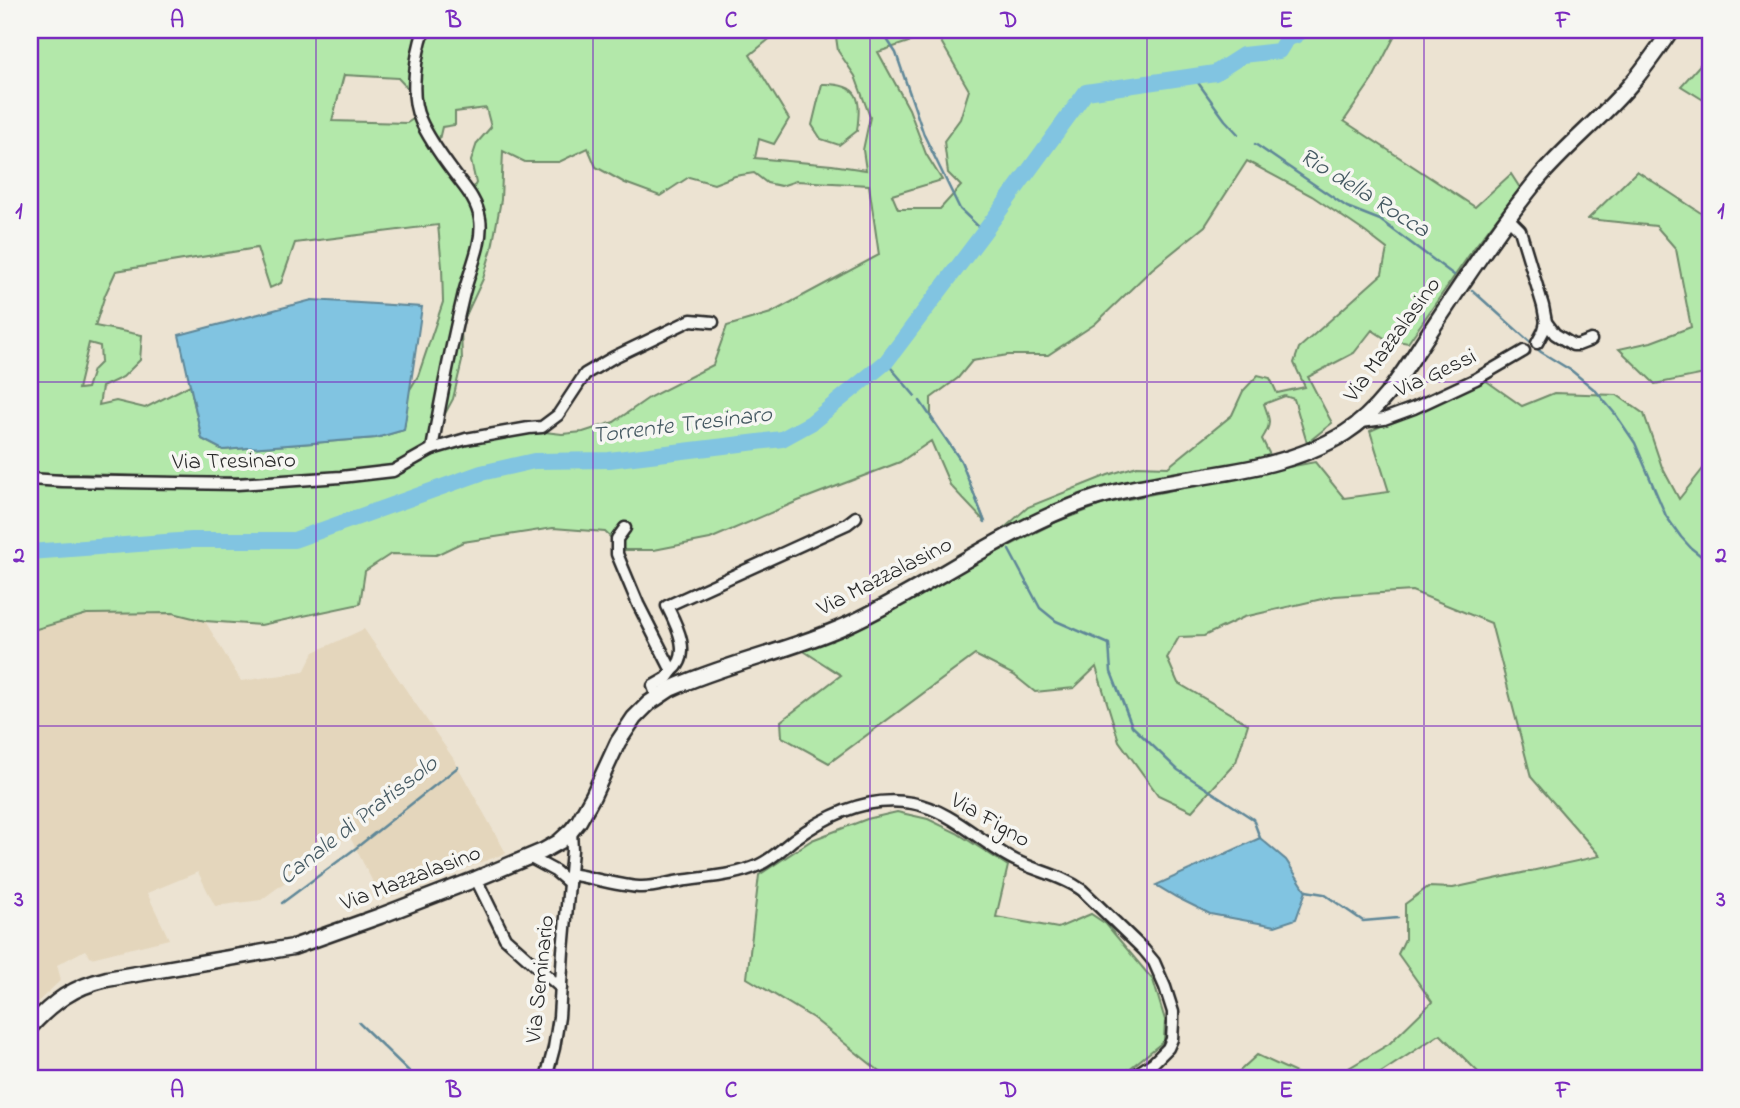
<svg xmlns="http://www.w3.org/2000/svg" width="1740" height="1108" viewBox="0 0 1740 1108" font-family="'Indie Flower',sans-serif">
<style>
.built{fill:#e4d6bc}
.green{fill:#b3e8aa;stroke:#6f8a6a;stroke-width:2;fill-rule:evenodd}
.water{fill:#81c4e1;stroke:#5f8798;stroke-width:2}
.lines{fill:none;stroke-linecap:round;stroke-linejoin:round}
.stream{stroke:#5f8798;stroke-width:2.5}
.river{stroke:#81c4e1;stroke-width:16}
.minor-casing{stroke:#2b2b2b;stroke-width:15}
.secondary-casing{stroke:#2b2b2b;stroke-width:19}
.minor{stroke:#f6f6f2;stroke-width:10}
.secondary{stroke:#f6f6f2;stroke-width:14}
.grid{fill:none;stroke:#7b2cbf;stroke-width:2;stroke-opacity:0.55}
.labels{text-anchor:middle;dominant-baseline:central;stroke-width:7;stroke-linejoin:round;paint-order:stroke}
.street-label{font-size:23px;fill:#2b2b2b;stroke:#f6f6f2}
.water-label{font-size:24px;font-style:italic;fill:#455962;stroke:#f6f6f2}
.neatline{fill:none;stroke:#7b2cbf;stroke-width:2.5}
.grid-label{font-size:23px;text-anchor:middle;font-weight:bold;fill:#7b2cbf}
</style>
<rect width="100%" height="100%" fill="#ece3d2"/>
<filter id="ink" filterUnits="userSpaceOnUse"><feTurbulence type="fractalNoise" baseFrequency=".0143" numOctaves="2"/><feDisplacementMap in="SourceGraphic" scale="14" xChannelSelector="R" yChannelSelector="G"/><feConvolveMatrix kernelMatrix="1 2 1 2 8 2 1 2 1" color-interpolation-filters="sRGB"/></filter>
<g filter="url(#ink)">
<!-- built -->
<polygon class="built" points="173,613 205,621 241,681 304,672 314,652 364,629 453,758 506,853 382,900 349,835 261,900 215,906 198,872 147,893 169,939 91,958 85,950 57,965 61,980 30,1009 30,631 87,614"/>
<!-- green -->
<g class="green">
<path d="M30 30H822L810 36 779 31 750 55 789 119 774 144 759 139 755 158 832 165 866 170 863 150 870 117 855 76 838 51 835 30H1398L1372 80 1344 121 1475 207 1511 174 1520 188 1474 248 1408 343 1386 339 1372 330 1354 353 1308 377 1332 423 1307 443 1294 399 1285 396 1264 404C1270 420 1272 424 1262 439L1272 459 1142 482 992 539 1028 507 1108 475 1137 466 1168 467 1232 415 1243 391 1258 375 1270 378 1277 393 1305 387 1294 363 1299 348 1382 274 1387 249 1365 232 1312 196 1247 161 1205 226 1152 269 1095 324 1048 355H1008L972 361 958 378 931 398V418L961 461 985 522 950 485 931 441 900 462 798 501 710 539 654 550H624L605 532 553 528 463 542 436 555 391 554 365 571 360 604 261 625 205 621 173 613 87 614 30 631V484L234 488 386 478 402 472 438 451 502 437 536 431 562 434 583 432 614 422 650 397 713 365 727 326 771 313 879 255 869 185 796 181 781 186 767 183 754 173 735 176 714 184 689 177 660 196 625 183 596 167 588 148 559 162H525L503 151 501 200 492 248 483 279 461 326 462 361 453 399 428 445 399 463 377 469 273 476 205 478 85 474H30ZM936 33 969 90 960 119 944 141 948 173 961 186 940 209H898L892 195 942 180 926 154 909 109 878 52ZM344 75 398 78 411 92 413 119 407 123 332 121ZM486 108 491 127 477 143 471 161 476 183 471 193 437 148 442 127 455 125V112ZM438 225 442 267 443 302 418 376 409 391 404 430 376 438 223 450 202 439 190 385 145 408 116 401 99 405 102 387 123 377 140 360 142 335 95 326 105 295 116 271 257 248 270 288 281 283 295 243ZM89 343 100 346 101 362 93 370 87 388 78 389Z"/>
<polygon points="1705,59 1710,62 1710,104 1681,86"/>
<path d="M822 84C861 83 861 99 857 131L839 145 821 139 812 125Z"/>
<polygon points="1637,171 1710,219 1710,373 1655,384 1619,349 1651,342 1691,327 1676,249 1656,226 1588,219"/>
<polygon points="1485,380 1522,406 1554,393 1617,395 1644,414 1662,467 1679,499 1710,460 1710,1078 1484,1078 1440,1034 1373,1078 1352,1078 1344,1071 1389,1044 1432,1002 1398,954 1405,939 1405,904 1428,887 1453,888 1600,856 1531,777 1491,623 1412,591 1335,596 1244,617 1204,636 1179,637 1167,658 1178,683 1248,724 1236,762 1192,811 1158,795 1119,741 1096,667 1074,688 1035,692 1014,675 975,655 829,763 782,737 781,721 841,675 799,648 872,620 997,552 1056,522 1104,504 1241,476 1315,462 1344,498 1389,492 1370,431"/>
<polygon points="897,812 928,819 957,833 1008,866 996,917 1058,928 1091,914 1106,924 1153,980 1165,1020 1164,1041 1118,1078 888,1078 813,1018 747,978 759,875 812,840 867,819"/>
<polygon points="1257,1055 1307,1078 1232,1078"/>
</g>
<!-- water -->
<g class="water">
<polygon points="312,300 422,307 404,430 376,438 223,450 202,439 179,335"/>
<polygon points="1260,838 1286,860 1306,891 1296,919 1275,926 1210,914 1176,897 1156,885"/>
</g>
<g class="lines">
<!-- stream -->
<g class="stream">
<polyline points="881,30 896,53 924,135 960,209 984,232"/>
<polyline points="1194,77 1225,120 1238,134"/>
<polyline points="1255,144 1347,207 1380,220 1454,275"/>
<polyline points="1472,290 1541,352 1572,371 1596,391 1616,415 1635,443 1666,516 1681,537 1691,548 1710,563"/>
<polyline points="886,362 915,396"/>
<polyline points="920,401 961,461 985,522"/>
<polyline points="1009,550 1040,608 1056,621 1109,644 1111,672 1132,726 1178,770 1253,819 1260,838"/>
<path d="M1710 564C1706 574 1705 582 1710 593"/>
<polyline points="1306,891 1324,894 1363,921 1398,918"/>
<polyline points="282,903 356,848 458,767"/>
<polyline points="359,1023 416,1078"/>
</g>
<!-- river -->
<polyline class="river" points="30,552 192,540 294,540 481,473 534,461 609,460 782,439 811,423 886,362 984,232 1086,92 1215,73 1243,55 1279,51 1287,38 1295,36 1303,30"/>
<defs>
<g id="minor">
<path d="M424 30C416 54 409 95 420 119 428 138 442 157 454 173 465 188 477 200 480 219 484 242 468 274 463 297 451 347 441 398 432 449"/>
<polyline points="1508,218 1520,230 1543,306 1546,322 1555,334 1573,345 1578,345 1591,340"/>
<polyline points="1537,343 1544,330 1546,322"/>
<polyline points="1361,422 1384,419 1414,408 1476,379 1524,351"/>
<polyline points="30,479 62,481 237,484 341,477 393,471 432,449 466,439 529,428 542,427 558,415 585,374 614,357 691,320 713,322"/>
<polyline points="625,528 617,539 617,554 638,604 672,671 667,678 653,686 657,697"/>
<path d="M672 671C693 655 676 624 667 606L847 524 856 517"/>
<polyline points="529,857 555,871 569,883"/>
<path d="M570 874C593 878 616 885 639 887 652 888 667 883 681 881 706 877 735 876 759 865 772 859 782 849 793 840 827 815 869 795 912 803 950 810 977 839 1009 857 1033 871 1060 874 1082 890L1144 950 1154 962 1165 987 1173 1012V1023L1172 1039 1168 1048 1153 1063 1131 1078"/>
<polyline points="476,879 505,938 561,988"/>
<polyline points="546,1078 554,1048 559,1017 563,951 572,850 571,831"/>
</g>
<path id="secondary" d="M30 1027C54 1001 73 987 107 979L293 947 380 916 476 879 543 851 559 842 571 831 579 821 593 796 618 742 634 718 649 703 670 689C727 663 790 651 847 625 928 588 1001 531 1086 501 1170 472 1268 481 1345 433 1383 409 1405 369 1429 333 1464 281 1498 228 1538 179 1566 146 1602 118 1630 85 1645 68 1658 49 1671 30"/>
</defs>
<!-- minor casing -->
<use href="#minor" class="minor-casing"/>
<!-- secondary casing -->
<use href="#secondary" class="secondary-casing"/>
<!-- minor -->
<use href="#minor" class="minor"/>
<!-- secondary -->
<use href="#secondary" class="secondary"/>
</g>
</g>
<!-- grid -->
<path class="grid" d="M316 30V1078M593 30V1078M870 30V1078M1147 30V1078M1424 30V1078M30 382H1710M30 726H1710"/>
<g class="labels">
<!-- street labels -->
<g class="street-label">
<text transform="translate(1393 340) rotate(-54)">Via Mazzalasino</text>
<text transform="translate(1436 374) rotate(-25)">Via Gessi</text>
<text transform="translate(234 462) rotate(-1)">Via Tresinaro</text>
<text transform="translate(885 577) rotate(-27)">Via Mazzalasino</text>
<text transform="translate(990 821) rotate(30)">Via Figno</text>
<text transform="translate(411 879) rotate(-21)">Via Mazzalasino</text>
<text transform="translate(541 979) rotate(-84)">Via Seminario</text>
</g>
<!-- water labels -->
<g class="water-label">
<text transform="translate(1364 194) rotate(32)">Rio della Rocca</text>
<text transform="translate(682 426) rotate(-7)">Torrente Tresinaro</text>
<text transform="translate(359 821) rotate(-38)">Canale di Pratissolo</text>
</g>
</g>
<!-- margin -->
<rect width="1740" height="1108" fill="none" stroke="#f6f6f2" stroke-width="77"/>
<rect x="38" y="38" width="1664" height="1032" class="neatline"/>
<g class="grid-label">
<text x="177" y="27">A</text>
<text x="454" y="27">B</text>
<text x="731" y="27">C</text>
<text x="1009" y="27">D</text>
<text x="1286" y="27">E</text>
<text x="1563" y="27">F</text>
<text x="19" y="218">1</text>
<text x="1721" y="218">1</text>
<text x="19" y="562">2</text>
<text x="1721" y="562">2</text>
<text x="19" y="906">3</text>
<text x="1721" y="906">3</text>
<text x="177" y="1097">A</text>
<text x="454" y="1097">B</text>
<text x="731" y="1097">C</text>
<text x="1009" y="1097">D</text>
<text x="1286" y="1097">E</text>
<text x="1563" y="1097">F</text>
</g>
</svg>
